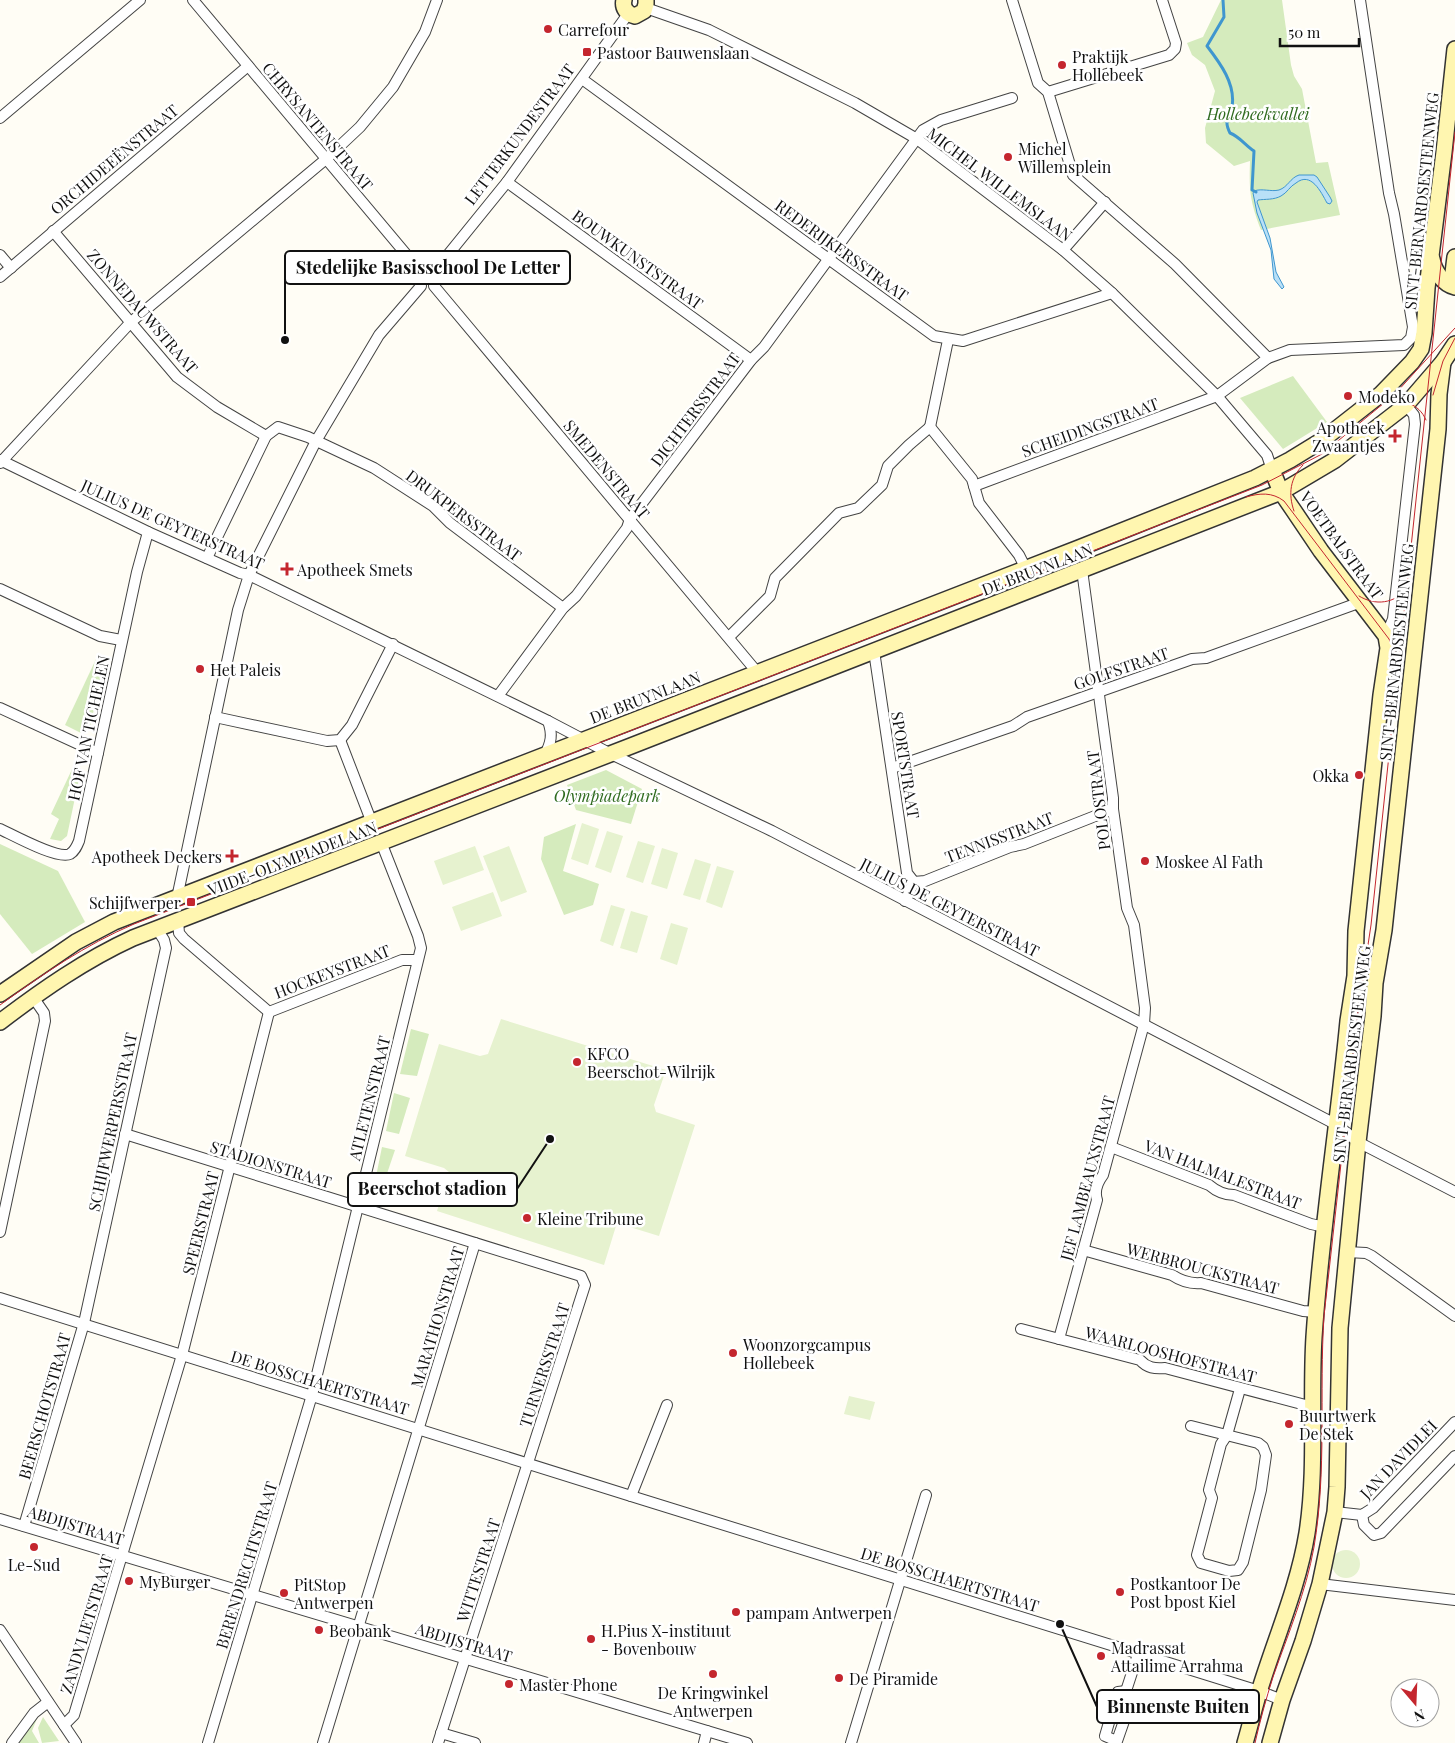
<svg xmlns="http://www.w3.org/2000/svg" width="1455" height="1743" viewBox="0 0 1455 1743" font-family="'Playfair Display',serif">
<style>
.green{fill:#d5ebbd}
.pitch{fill:#e6f2cf}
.water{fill:#b9e0f7;stroke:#3f96cf}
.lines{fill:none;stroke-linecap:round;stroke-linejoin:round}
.stream{stroke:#3f96cf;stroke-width:3}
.street-casing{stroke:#444;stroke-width:12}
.secondary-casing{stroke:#333;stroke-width:18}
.street{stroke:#fff;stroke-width:10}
.secondary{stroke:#fff6b0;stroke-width:15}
.tram{stroke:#c4262e;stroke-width:1}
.poi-dot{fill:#c4262e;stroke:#fff;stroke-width:2}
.labels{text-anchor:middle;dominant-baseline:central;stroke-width:5;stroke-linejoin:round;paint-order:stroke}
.poi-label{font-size:16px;fill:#111;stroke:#fff;text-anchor:start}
.park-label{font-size:16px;font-style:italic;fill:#2f6b1f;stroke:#fff}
.street-label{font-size:16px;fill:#111;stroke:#fff}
.leader{fill:none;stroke:#111;stroke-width:2}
.callout-dot{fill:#111;stroke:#fff;stroke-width:2}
.callout{fill:#fff;stroke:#111;stroke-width:2}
.callout-label{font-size:18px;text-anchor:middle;font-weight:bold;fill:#111}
</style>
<rect width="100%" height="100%" fill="#fffdf5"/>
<!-- green -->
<g class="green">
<path d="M1221 0H1282L1291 65 1294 76 1302 89 1316 163 1328 162 1340 215 1261 230C1250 201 1249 191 1250 161L1234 166 1206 143 1205 128 1215 91 1205 65 1192 55 1187 43 1203 37Z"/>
<polygon points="1293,376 1327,422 1283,449 1240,398"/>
<polygon points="97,657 104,660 90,728 81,733 65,725"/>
<polygon points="74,765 81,769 67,836 61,841 50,839 59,819 51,814"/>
<polygon points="606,770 642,789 631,824 576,810 567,785"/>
<polygon points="576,824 563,871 599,884 593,905 564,915 541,859 544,837"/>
<polygon points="0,844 58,871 85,922 32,954 0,914"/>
<polygon points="411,1029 429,1034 417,1076 400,1074"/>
<polygon points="394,1093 410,1098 399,1134 386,1131"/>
<polygon points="382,1147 395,1150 378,1200 372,1196"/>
<polygon points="38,1716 32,1731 39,1743 16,1743"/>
<polygon points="43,1717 59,1741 42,1743 38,1728"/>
</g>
<!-- pitch -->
<g class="pitch">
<polygon points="582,823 599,829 588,865 571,859"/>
<polygon points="607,831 623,836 611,873 595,867"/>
<polygon points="638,841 655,846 643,883 626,877"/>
<polygon points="475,846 484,870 443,885 434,861"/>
<polygon points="509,846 527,892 501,902 483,856"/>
<polygon points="662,848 678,853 667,889 651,884"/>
<polygon points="695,859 711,864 700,900 683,895"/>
<polygon points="717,866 734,871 722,908 706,902"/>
<polygon points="493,892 502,916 461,931 452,907"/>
<polygon points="611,905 625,909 613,946 600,941"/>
<polygon points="631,911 648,916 637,953 620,948"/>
<polygon points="671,923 688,928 677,965 660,959"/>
<polygon points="501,1019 666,1070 654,1105 656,1112 695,1125 659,1236 620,1224 616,1226 604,1265 437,1211 449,1172 444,1168 405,1156 439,1044 480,1056 488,1054"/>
<polygon points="849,1396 875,1402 870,1420 844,1414"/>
<circle cx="1346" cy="1564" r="14"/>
</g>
<!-- water -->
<path class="water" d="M1299 175H1314L1317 177 1330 197 1332 201 1330 204 1327 203C1321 192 1311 171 1296 183 1290 186 1287 193 1281 196 1274 200 1265 199 1258 200L1257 202 1270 238 1276 272 1284 287 1282 289 1274 279 1271 250 1257 213 1253 193 1254 191C1262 188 1271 192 1279 190 1288 187 1290 178 1299 175Z"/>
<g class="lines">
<!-- stream -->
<path class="stream" d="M1223 0 1224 17 1207 46C1220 63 1236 84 1232 107 1230 119 1223 119 1230 133 1240 137 1245 145 1254 151L1252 190 1256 192"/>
<defs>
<g id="street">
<polyline points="193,0 421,272"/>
<polyline points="1012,0 1038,83 1048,92 1073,175 1175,264 1268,358"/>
<polyline points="646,8 709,30 855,103 917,139 1063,250 1112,293 1217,396 1267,455 1272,470"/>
<polyline points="582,79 934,336 963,341 1112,293"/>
<polyline points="1048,92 1169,55 1175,49 1176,43 1162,0"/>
<polyline points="0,118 140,0"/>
<polyline points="507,182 751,360"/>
<polyline points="53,231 177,377 217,407 266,436"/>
<polyline points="1063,250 1105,202"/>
<polyline points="0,255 11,268"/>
<polyline points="434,272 507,182 628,14"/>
<polyline points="0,277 248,66"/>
<polyline points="434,286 757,672"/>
<polyline points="930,427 972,479 979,503 1019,555 1026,569"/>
<polyline points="930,427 948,340"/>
<polyline points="0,460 148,532 240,573 249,575 548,721 611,754 772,831 1337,1125 1358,1142 1455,1192"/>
<polyline points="0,463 131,322 326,159 360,127 393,87 425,32 437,0"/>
<polyline points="974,486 1217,396 1268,358 1290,350 1404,345 1411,338 1413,327 1394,214 1389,193 1360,0"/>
<polyline points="207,558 266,436 278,427 308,437 374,468 433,506 450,523 563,608"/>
<polyline points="0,589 100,636 121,640"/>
<polyline points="1386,636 1393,619 1415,424 1414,415 1406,405"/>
<polyline points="729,637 770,596 775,578 839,513 858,508 882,485 888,466 909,445 930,427"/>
<polyline points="874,651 907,873 914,882"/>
<polyline points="498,696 563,608 576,596 627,528 630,519 751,360 764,347 923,130 941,120 1012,98"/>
<polyline points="0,708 98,753"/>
<polyline points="215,717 327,741 340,740 352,725 393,644"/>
<polyline points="340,740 372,823"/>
<path d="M545 755C551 742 553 735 548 721"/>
<polyline points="892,768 1013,726 1027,717 1192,659 1206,658 1361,602"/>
<path d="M0 829C13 835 58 860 70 854 75 851 77 846 79 841L137 572 148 532"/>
<polyline points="914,882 925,881 1010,847 1024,844 1113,809"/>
<polyline points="177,898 238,610 249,575 316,441 379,335 421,286"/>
<polyline points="905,901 914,882"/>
<polyline points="178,921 179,933 184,939 269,1012 402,960 417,960"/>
<polyline points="125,1134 581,1276 585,1285 438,1743"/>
<path d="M1111 1147 1209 1185C1216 1191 1224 1195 1234 1195L1311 1224 1325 1227"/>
<polyline points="0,1232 45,1021 44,1013 33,997"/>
<path d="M1083 1250 1172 1275C1181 1281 1190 1284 1201 1283L1303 1311 1316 1312"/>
<polyline points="1347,1252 1366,1253 1372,1256 1455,1316"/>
<polyline points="0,1298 631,1496 1259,1691 1282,1700"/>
<path d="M1021 1329 1140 1360C1147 1368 1155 1369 1165 1368L1313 1407"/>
<path d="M1059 1339 1097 1200C1094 1191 1097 1183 1103 1175L1144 1024 1145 1008 1134 925 1127 908 1113 809V798L1082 570"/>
<polyline points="1191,1426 1258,1443 1263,1447 1266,1455 1261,1490 1243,1562 1238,1570 1229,1571 1201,1563 1197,1555 1212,1498 1209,1490 1221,1444 1227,1435 1240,1389"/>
<polyline points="631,1496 667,1405"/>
<polyline points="1335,1512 1362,1515 1373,1508 1455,1422"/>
<polyline points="1362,1515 1364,1525 1374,1535 1381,1533 1455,1456"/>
<polyline points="0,1519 747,1743"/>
<polyline points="24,1526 84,1323 166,948 164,940 157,929"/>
<polyline points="1320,1584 1455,1600"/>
<polyline points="0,1630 76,1743"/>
<polygon points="1126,1691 1132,1698 1117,1741 1105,1736 1118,1692"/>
<polyline points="1126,1691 1138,1654"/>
<polyline points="64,1725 74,1715 182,1355 269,1012"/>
<polyline points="441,1733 475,1743"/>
<polyline points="12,1743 34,1713 48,1702"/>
<polyline points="208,1743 312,1395 421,948 418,936 381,842"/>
<polyline points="323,1743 475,1243"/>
<polyline points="704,1743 707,1731"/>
<polyline points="851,1743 926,1495"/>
</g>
<g id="secondary">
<path d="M624 0C622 8 627 14 635 16L644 11 646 4V0"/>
<path d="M1432 259C1434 271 1443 284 1455 287"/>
<polyline points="1453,273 1455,257"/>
<polyline points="0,994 76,942 114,922 1079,548 1255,478 1290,460 1321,441 1381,394 1412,362 1421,349 1424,333 1427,288 1444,152 1455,49"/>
<path d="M0 1022C42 990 85 960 133 938L631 746 1281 492 1335 460 1406 405 1443 362 1455 344"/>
<path d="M1245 1743C1250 1726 1254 1709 1259 1692 1275 1639 1298 1588 1307 1533 1317 1468 1310 1402 1314 1337 1321 1231 1338 1126 1348 1021L1355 976 1356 931 1381 695 1388 648 1386 636 1321 551 1294 511 1281 492 1272 470"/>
<polyline points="1270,1743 1282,1700 1303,1641 1320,1584 1335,1512 1337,1487 1340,1328 1358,1142 1373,1016 1375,983 1384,930 1438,429 1439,394 1443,362"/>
</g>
</defs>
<!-- street casing -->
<use href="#street" class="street-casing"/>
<!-- secondary casing -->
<use href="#secondary" class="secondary-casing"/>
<!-- street -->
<use href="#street" class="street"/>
<!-- secondary -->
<use href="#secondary" class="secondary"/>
<!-- tram -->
<g class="tram">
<polyline points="1433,395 1443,361 1455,338"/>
<path d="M1385 404C1401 398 1419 403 1426 420"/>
<path d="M1246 497C1260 493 1272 492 1284 501L1389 639 1398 659"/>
<path d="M1294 511C1288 494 1290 478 1303 465"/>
<path d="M1359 596C1375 606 1395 604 1407 588"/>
<path d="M0 1005C43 974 85 945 134 924L1262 485 1322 454 1395 394 1455 328"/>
<path d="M1255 1743C1260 1721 1266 1699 1273 1677 1288 1634 1306 1592 1314 1547 1327 1470 1319 1393 1324 1316L1358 1011 1371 925 1455 132"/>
</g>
</g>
<!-- markers -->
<g class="poi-dot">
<circle cx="548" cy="29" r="5"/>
<rect x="582" y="47" width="10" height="10" rx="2.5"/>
<circle cx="1062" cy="65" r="5"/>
<circle cx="1008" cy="157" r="5"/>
<circle cx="1348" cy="396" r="5"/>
<path d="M1392.5 428.5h5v5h5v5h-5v5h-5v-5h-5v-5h5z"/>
<path d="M284.5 561.5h5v5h5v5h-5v5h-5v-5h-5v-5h5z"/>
<circle cx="200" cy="669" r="5"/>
<circle cx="1359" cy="775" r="5"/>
<path d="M229.5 848.5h5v5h5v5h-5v5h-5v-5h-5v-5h5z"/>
<circle cx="1145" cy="861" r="5"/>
<rect x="186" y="897" width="10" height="10" rx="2.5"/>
<circle cx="577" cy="1062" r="5"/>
<circle cx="527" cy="1218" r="5"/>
<circle cx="733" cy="1353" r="5"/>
<circle cx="1289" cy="1424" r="5"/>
<circle cx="34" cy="1547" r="5"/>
<circle cx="129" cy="1581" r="5"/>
<circle cx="1120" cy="1592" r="5"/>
<circle cx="284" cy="1593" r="5"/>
<circle cx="736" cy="1612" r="5"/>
<circle cx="319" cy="1630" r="5"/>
<circle cx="591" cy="1639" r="5"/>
<circle cx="1101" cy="1656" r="5"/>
<circle cx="713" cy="1674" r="5"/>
<circle cx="839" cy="1678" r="5"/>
<circle cx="509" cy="1684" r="5"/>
</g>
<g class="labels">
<!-- poi labels -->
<g class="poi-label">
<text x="558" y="29">Carrefour</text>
<text x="597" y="52">Pastoor Bauwenslaan</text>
<text x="1072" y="56">Praktijk<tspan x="1072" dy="18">Hollebeek</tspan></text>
<text x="1018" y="148">Michel<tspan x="1018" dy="18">Willemsplein</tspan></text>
<text x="1358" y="396">Modeko</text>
<text x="1385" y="427" text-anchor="end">Apotheek<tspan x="1385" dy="18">Zwaantjes</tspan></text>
<text x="297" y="569">Apotheek Smets</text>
<text x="210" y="669">Het Paleis</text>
<text x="1349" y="775" text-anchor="end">Okka</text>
<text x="222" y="856" text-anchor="end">Apotheek Deckers</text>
<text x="1155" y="861">Moskee Al Fath</text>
<text x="181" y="902" text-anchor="end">Schijfwerper</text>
<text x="587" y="1053">KFCO<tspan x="587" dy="18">Beerschot-Wilrijk</tspan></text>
<text x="537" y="1218">Kleine Tribune</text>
<text x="743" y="1344">Woonzorgcampus<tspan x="743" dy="18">Hollebeek</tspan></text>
<text x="1299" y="1415">Buurtwerk<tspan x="1299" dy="18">De Stek</tspan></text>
<text x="34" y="1564" text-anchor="middle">Le-Sud</text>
<text x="139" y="1581">MyBurger</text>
<text x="1130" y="1583">Postkantoor De<tspan x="1130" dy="18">Post bpost Kiel</tspan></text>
<text x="294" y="1584">PitStop<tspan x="294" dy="18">Antwerpen</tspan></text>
<text x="746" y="1612">pampam Antwerpen</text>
<text x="329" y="1630">Beobank</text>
<text x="601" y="1630">H.Pius X-instituut<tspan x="601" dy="18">- Bovenbouw</tspan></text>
<text x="1111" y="1647">Madrassat<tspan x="1111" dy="18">Attailime Arrahma</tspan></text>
<text x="849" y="1678">De Piramide</text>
<text x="519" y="1684">Master Phone</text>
<text x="713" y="1692" text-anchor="middle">De Kringwinkel<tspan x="713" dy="18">Antwerpen</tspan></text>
</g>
<!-- park labels -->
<g class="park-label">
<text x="1258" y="113">Hollebeekvallei</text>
<text x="607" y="795">Olympiadepark</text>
</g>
<!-- street labels -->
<g class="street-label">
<text transform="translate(318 126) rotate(50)">CHRYSANTENSTRAAT</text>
<text transform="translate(519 134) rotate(-53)">LETTERKUNDESTRAAT</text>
<text transform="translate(114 159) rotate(-40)">ORCHIDEEËNSTRAAT</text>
<text transform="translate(1000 184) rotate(37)">MICHEL WILLEMSLAAN</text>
<text transform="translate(1421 201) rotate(-84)">SINT-BERNARDSESTEENWEG</text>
<text transform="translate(842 250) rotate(36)">REDERIJKERSSTRAAT</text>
<text transform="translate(638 259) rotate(36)">BOUWKUNSTSTRAAT</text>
<text transform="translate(143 311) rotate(49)">ZONNEDAUWSTRAAT</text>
<text transform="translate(695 409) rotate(-53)">DICHTERSSTRAAT</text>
<text transform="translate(1090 427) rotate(-20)">SCHEIDINGSTRAAT</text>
<text transform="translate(607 469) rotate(50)">SMEDENSTRAAT</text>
<text transform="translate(464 515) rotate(37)">DRUKPERSSTRAAT</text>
<text transform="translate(173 524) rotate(24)">JULIUS DE GEYTERSTRAAT</text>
<text transform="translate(1342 545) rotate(54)">VOETBALSTRAAT</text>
<text transform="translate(1037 569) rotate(-21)">DE BRUYNLAAN</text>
<text transform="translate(1396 652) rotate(-84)">SINT-BERNARDSESTEENWEG</text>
<text transform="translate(1121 668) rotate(-19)">GOLFSTRAAT</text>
<text transform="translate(645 697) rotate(-21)">DE BRUYNLAAN</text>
<text transform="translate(88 728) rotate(-78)">HOF VAN TICHELEN</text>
<text transform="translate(906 765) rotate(81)">SPORTSTRAAT</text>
<text transform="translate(1098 800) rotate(-97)">POLOSTRAAT</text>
<text transform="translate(999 837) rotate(-21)">TENNISSTRAAT</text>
<text transform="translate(292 858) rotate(-21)">VIIDE-OLYMPIADELAAN</text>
<text transform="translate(950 907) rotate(27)">JULIUS DE GEYTERSTRAAT</text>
<text transform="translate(332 971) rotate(-21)">HOCKEYSTRAAT</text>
<text transform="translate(1351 1054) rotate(-83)">SINT-BERNARDSESTEENWEG</text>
<text transform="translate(369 1098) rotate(-76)">ATLETENSTRAAT</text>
<text transform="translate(112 1122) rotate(-78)">SCHIJFWERPERSSTRAAT</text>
<text transform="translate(271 1164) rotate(17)">STADIONSTRAAT</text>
<text transform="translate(1223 1174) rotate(21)">VAN HALMALESTRAAT</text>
<text transform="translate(1087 1178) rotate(-75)">JEF LAMBEAUXSTRAAT</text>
<text transform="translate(200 1223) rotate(-76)">SPEERSTRAAT</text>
<text transform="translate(1203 1268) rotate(15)">WERBROUCKSTRAAT</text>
<text transform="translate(437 1317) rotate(-73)">MARATHONSTRAAT</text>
<text transform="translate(1171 1354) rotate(15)">WAARLOOSHOFSTRAAT</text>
<text transform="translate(544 1365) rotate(-72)">TURNERSSTRAAT</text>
<text transform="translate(320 1382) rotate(17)">DE BOSSCHAERTSTRAAT</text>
<text transform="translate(44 1406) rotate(-74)">BEERSCHOTSTRAAT</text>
<text transform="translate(1398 1459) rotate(-46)">JAN DAVIDLEI</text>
<text transform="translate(76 1525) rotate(17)">ABDIJSTRAAT</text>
<text transform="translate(246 1565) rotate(-73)">BERENDRECHTSTRAAT</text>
<text transform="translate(478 1570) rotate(-72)">WITTESTRAAT</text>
<text transform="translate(950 1579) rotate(17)">DE BOSSCHAERTSTRAAT</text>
<text transform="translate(86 1624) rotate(-73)">ZANDVLIETSTRAAT</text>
<text transform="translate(464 1642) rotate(17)">ABDIJSTRAAT</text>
</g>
</g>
<!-- callouts -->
<path class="leader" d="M285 340L285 268M550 1139L517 1189M1060 1624L1097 1707"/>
<g class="callout-dot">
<circle cx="285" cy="340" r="5"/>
<circle cx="550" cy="1139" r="5"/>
<circle cx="1060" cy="1624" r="5"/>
</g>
<g class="callout">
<rect x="285" y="251" width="285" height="33" rx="5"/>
<rect x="348" y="1173" width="169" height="33" rx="5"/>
<rect x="1097" y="1690" width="162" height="33" rx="5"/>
</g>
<g class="callout-label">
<text x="428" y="274">Stedelijke Basisschool De Letter</text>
<text x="432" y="1195">Beerschot stadion</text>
<text x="1178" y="1713">Binnenste Buiten</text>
</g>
<!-- north arrow -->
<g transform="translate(1415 1703) rotate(161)"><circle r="24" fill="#ffffff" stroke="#a0a0a0"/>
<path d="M0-4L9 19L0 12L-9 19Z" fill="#c4262e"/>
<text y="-8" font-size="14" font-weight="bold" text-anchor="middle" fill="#111111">N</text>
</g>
<!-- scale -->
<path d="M1280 38v8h79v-8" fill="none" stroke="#111111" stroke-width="2.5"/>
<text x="1288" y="38" font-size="15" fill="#111111" stroke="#ffffff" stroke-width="4" paint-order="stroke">50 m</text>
</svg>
